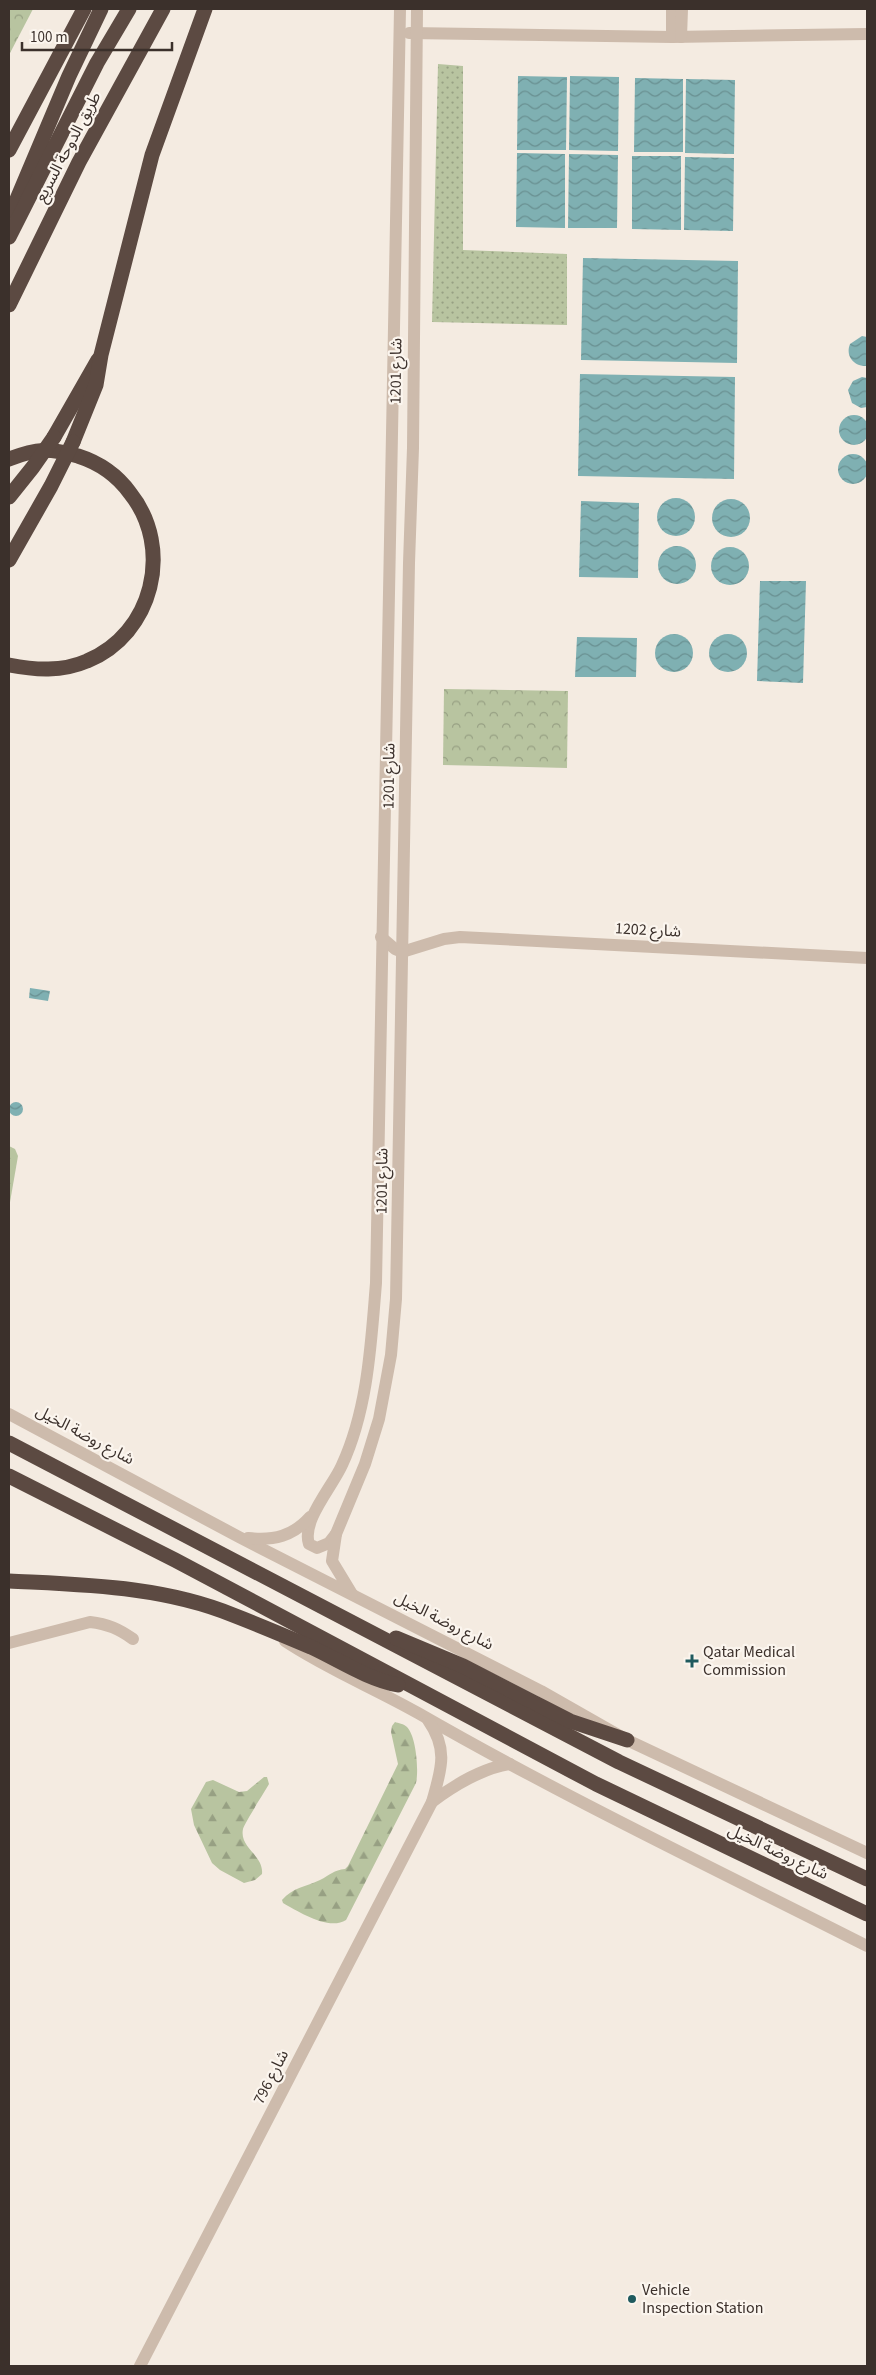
<svg xmlns="http://www.w3.org/2000/svg" width="876" height="2375" viewBox="0 0 876 2375" font-family="'Source Sans 3','Noto Sans Arabic',sans-serif">
<style>
.grass{fill:url(#grass-dots)}
.forest{fill:url(#forest-firs)}
.park{fill:url(#park-crowns)}
.water{fill:url(#water-waves)}
.lines{fill:none;stroke-linecap:round;stroke-linejoin:round}
.minor{stroke:#cdbbac;stroke-width:12}
.highway{stroke:#5c4a42;stroke-width:15}
.highway-bridge{stroke:#5c4a42;stroke-width:15}
.poi-dot{fill:#1f5a5e;stroke:#fbf5ee;stroke-width:2}
.labels{text-anchor:middle;dominant-baseline:central;stroke-width:4.5;stroke-linejoin:round;paint-order:stroke}
.street-label{font-size:16px;fill:#3b302b;stroke:#fbf5ee}
.poi-label{font-size:16px;fill:#3b302b;stroke:#fbf5ee;text-anchor:start}
</style>
<defs>
<pattern id="grass-dots" width="8" height="8" patternUnits="userSpaceOnUse" patternTransform="scale(1.25)"><rect width="8" height="8" fill="#b8c4a0"/><path d="M2 2h.1M6 6h.1" fill="none" stroke="#97a083" stroke-width="1.8" stroke-linecap="round"/></pattern>
<pattern id="forest-firs" width="22" height="20" patternUnits="userSpaceOnUse" patternTransform="scale(1.25)"><rect width="22" height="20" fill="#b8c4a0"/><path d="M5 1l3.5 6h-7zM16 11l3.5 6h-7z" fill="#97a083"/></pattern>
<pattern id="park-crowns" width="20" height="18" patternUnits="userSpaceOnUse" patternTransform="scale(1.25)"><rect width="20" height="18" fill="#b8c4a0"/><path d="M2 6a3 3 0 1 1 6 0M12 15a3 3 0 1 1 6 0" fill="none" stroke="#97a083"/></pattern>
<pattern id="water-waves" width="16" height="10" patternUnits="userSpaceOnUse" patternTransform="scale(1.25)"><rect width="16" height="10" fill="#7fb0b2"/><path d="M0 5q4-4 8 0t8 0" fill="none" stroke="#699091"/></pattern>
</defs>
<rect width="100%" height="100%" fill="#f4ebe1"/>
<!-- grass -->
<polygon class="grass" points="438,64 463,66 463,250 567,254 567,325 432,322"/>
<!-- forest -->
<g class="forest">
<polygon points="9,1146 15,1149 18,1156 9,1208"/>
<path d="M395 1722C398 1723 404 1724 407 1727 416 1736 419 1770 416 1783L346 1920C329 1931 299 1912 283 1903L282 1900C293 1887 306 1887 320 1880 330 1875 334 1870 345 1869L348 1866 398 1764 391 1732 392 1726Z"/>
<path d="M264 1777H267L269 1784C265 1791 244 1824 243 1829 239 1848 264 1855 262 1874L255 1880 244 1883 220 1870 212 1863 194 1825 191 1809 206 1782 213 1780 239 1792 247 1791Z"/>
</g>
<!-- park -->
<g class="park">
<polygon points="9,9 33,9 9,55"/>
<polygon points="444,689 568,691 567,768 443,765"/>
</g>
<!-- water -->
<g class="water">
<polygon points="518,76 567,77 566,150 517,150"/>
<polygon points="570,76 619,77 618,151 569,150"/>
<polygon points="635,78 683,79 683,152 634,152"/>
<polygon points="686,79 735,80 734,154 685,153"/>
<polygon points="517,153 565,154 565,228 516,227"/>
<polygon points="569,154 618,155 617,228 568,228"/>
<polygon points="632,156 681,156 681,230 632,229"/>
<polygon points="685,157 734,158 733,231 684,230"/>
<polygon points="583,258 738,261 737,363 581,360"/>
<path d="M862 336 867 337V366C854 367 845 356 850 344Z"/>
<polygon points="580,374 735,377 734,479 578,476"/>
<polygon points="862,377 867,378 867,407 861,408 852,403 848,390 853,381"/>
<circle cx="854" cy="430" r="15"/>
<circle cx="853" cy="469" r="15"/>
<circle cx="676" cy="517" r="19"/>
<circle cx="731" cy="518" r="19"/>
<polygon points="581,501 639,503 638,578 579,577"/>
<circle cx="677" cy="565" r="19"/>
<circle cx="730" cy="566" r="19"/>
<polygon points="760,581 806,581 803,683 757,681"/>
<circle cx="728" cy="653" r="19"/>
<circle cx="674" cy="653" r="19"/>
<polygon points="577,637 637,638 636,677 575,677"/>
<polygon points="30,988 50,991 48,1001 29,998"/>
<circle cx="16" cy="1109" r="7"/>
</g>
<g class="lines">
<!-- minor -->
<g class="minor">
<polyline points="409,33 672,37 867,34"/>
<polyline points="672,37 672,9"/>
<polyline points="681,37 682,9"/>
<polyline points="381,937 395,949 402,952 444,939 460,937 867,958"/>
<polyline points="9,1414 239,1537 541,1691 627,1740 867,1853"/>
<path d="M336 1534 329 1543 317 1548 309 1544C301 1521 333 1486 342 1465 368 1409 371 1343 376 1283L400 9"/>
<path d="M248 1538C274 1541 293 1536 310 1517"/>
<polyline points="352,1594 332,1561 336,1534 365,1464 379,1419 391,1355 396,1299 409,563 413,448 417,9"/>
<path d="M285 1641C327 1669 374 1688 418 1713 564 1797 717 1870 867 1946"/>
<path d="M9 1643 90 1622C108 1624 119 1629 133 1639"/>
<path d="M432 1802C453 1786 483 1768 510 1764"/>
<path d="M140 2366 432 1802C441 1770 449 1750 428 1720"/>
</g>
<!-- highway -->
<g class="highway">
<polyline points="9,150 84,9"/>
<polyline points="12,211 69,76 101,9"/>
<polyline points="9,237 97,63 129,9"/>
<polyline points="9,305 79,162 163,9"/>
<polyline points="54,437 98,360"/>
<polyline points="73,442 96,385 101,355 152,155 205,9"/>
<path d="M9 459C38 448 48 448 78 456 100 463 117 475 130 493 174 548 153 634 87 661 62 672 35 670 9 665"/>
<polyline points="9,1443 619,1762 867,1879"/>
<polyline points="9,1476 175,1560 596,1784 867,1914"/>
<path d="M9 1581C85 1585 162 1586 233 1615 259 1625 285 1636 311 1647 339 1660 367 1679 398 1685"/>
<polyline points="396,1638 463,1666 570,1721 627,1740"/>
</g>
<!-- highway-bridge -->
<g class="highway-bridge">
<polyline points="9,497 33,467 54,437"/>
<polyline points="9,560 51,486 73,442"/>
</g>
</g>
<!-- markers -->
<g class="poi-dot">
<path d="M689.5 1653.5h5v5h5v5h-5v5h-5v-5h-5v-5h5z"/>
<circle cx="632" cy="2299" r="5"/>
</g>
<g class="labels">
<!-- street labels -->
<g class="street-label">
<text transform="translate(68 147) rotate(-62)">طريق الدوحة السريع</text>
<text transform="translate(396 371) rotate(-89)">شارع 1201</text>
<text transform="translate(389 776) rotate(-89)">شارع 1201</text>
<text transform="translate(648 930) rotate(3)">شارع 1202</text>
<text transform="translate(382 1181) rotate(-89)">شارع 1201</text>
<text transform="translate(85 1435) rotate(28)">شارع روضة الخيل</text>
<text transform="translate(444 1621) rotate(27)">شارع روضة الخيل</text>
<text transform="translate(778 1852) rotate(25)">شارع روضة الخيل</text>
<text transform="translate(271 2077) rotate(-63)">شارع 796</text>
</g>
<!-- poi labels -->
<g class="poi-label">
<text x="703" y="1652">Qatar Medical<tspan x="703" dy="18">Commission</tspan></text>
<text x="642" y="2290">Vehicle<tspan x="642" dy="18">Inspection Station</tspan></text>
</g>
</g>
<!-- border -->
<rect width="876" height="2375" fill="none" stroke="#3b302b" stroke-width="20"/>
<!-- scale -->
<path d="M22 42v8h150v-8" fill="none" stroke="#3b302b" stroke-width="2.5"/>
<text x="30" y="42" font-size="15" fill="#3b302b" stroke="#fbf5ee" stroke-width="4" paint-order="stroke">100 m</text>
</svg>
